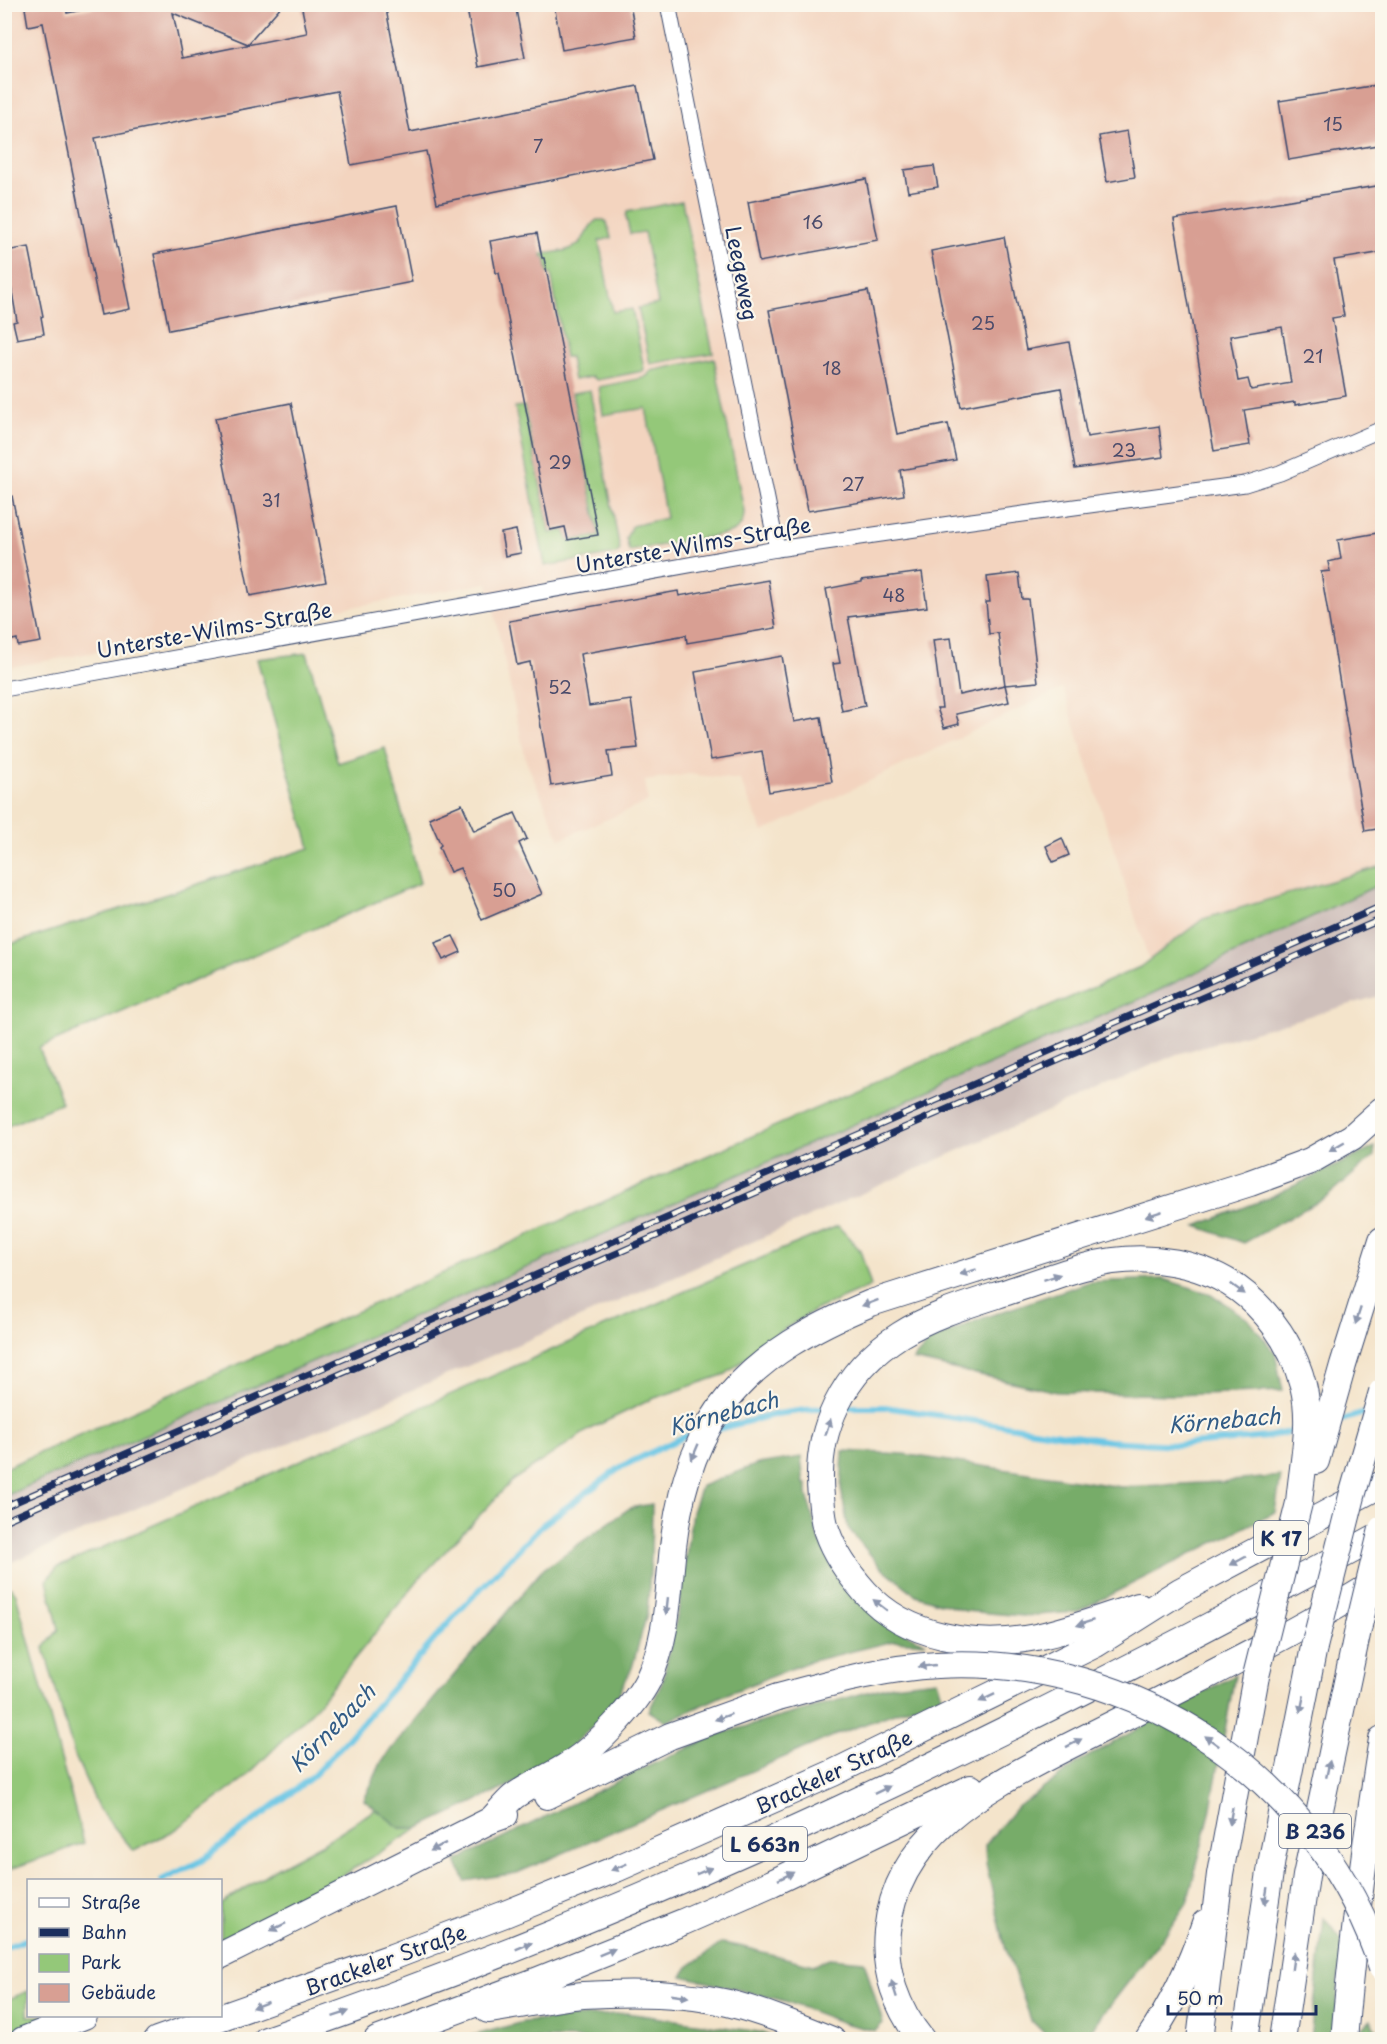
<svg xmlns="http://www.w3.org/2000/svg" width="1387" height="2044" viewBox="0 0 1387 2044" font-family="'Playpen Sans',sans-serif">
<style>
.built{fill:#f3d4bf}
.industrial{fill:#cfc0bb}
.green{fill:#94c879;stroke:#587c6c;stroke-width:1.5}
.forest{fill:#77ac69;stroke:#496e64;stroke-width:1.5}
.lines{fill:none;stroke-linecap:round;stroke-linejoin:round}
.stream{stroke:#66c4e4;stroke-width:6}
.building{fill:#d89f93;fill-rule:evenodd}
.minor-casing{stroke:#3c4a6e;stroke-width:17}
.trunk-casing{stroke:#3c4a6e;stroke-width:28}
.minor{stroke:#fff;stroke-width:15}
.trunk{stroke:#fff;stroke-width:26}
.rail-casing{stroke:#1b2f5e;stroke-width:7}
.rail{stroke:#fbf7ec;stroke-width:4.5;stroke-dasharray:14;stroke-linecap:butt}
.trunk-bridge-casing{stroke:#3c4a6e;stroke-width:28;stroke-linecap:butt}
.trunk-bridge{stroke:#fff;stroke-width:26}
.oneway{fill:#8d97ae}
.labels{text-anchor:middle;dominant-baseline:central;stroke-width:4.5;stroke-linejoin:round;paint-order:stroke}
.number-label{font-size:18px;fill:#4a4b6b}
.shield{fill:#fbf7ec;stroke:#5e6b89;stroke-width:1.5}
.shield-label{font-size:20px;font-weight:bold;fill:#1b2f5e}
.street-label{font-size:21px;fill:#1b2f5e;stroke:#fbf7ec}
.water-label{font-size:22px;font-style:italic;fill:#325c86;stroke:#fbf7ec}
</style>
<rect width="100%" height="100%" fill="#fbf7ec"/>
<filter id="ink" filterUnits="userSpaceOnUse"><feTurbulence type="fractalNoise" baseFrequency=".0167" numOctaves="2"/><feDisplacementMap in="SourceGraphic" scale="12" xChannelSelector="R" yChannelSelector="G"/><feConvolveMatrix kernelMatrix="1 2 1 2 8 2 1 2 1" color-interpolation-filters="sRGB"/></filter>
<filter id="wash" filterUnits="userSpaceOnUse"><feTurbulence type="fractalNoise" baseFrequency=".008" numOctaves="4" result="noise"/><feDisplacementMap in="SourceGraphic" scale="24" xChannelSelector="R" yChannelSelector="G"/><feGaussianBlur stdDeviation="1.35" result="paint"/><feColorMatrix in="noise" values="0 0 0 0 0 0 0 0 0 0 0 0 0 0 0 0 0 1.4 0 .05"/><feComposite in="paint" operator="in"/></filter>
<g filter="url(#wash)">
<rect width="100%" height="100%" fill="#f4e4cb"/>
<!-- built -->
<polygon class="built" points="5,5 1382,5 1382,879 1153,973 1063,688 763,832 740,780 689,774 645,781 648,802 560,839 526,761 488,583 5,668"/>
<!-- industrial -->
<polygon class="industrial" points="1382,883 1382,995 1177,1054 628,1297 5,1565 4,1496 1149,995"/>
<!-- green -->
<g class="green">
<polygon points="682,201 713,353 650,364 638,308 658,304 644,232 630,234 626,217 627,212"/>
<path d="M597 220H604L607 223 611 238 599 241 613 312 632 309 644 369 643 371 597 380 592 377 574 380 570 357H565L551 273 548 274 545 257H542V254C556 252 574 252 582 240 588 232 589 225 597 220Z"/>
<path d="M714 358 744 511C744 524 739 531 726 534L629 551 626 538 632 526 666 518 646 408 603 415 599 387 643 378 647 376 651 371Z"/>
<polygon points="590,390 620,550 616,554 545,566 515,407 524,406 550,533 565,530 568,541 599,536 572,393"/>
<polygon points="307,653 338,763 385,748 420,883 39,1048 62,1103 5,1127 5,946 310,848 257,659"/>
<polygon points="1382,866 1382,883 1149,995 5,1496 5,1468 695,1161 1140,967 1203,919"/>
<polygon points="838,1226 860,1250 871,1286 815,1310 776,1334 726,1374 652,1399 590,1429 512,1481 419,1579 314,1709 245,1778 175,1830 134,1851 99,1809 74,1754 44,1648 59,1629 47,1581 56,1568 740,1267"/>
<polygon points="11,1587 16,1594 84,1843 5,1871 4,1589"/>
<polygon points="376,1809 400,1828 419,1828 265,1923 221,1945 221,1904 276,1868 323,1843"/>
<polygon points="28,1991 28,2016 57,2016 5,2035 4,2001"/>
</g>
<!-- forest -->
<g class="forest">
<polygon points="1375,1147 1374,1156 1328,1196 1244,1243 1196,1226 1266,1199"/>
<polygon points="1163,1279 1211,1294 1249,1320 1275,1353 1283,1391 1174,1395 1057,1392 913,1360 930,1341 983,1318 1089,1282"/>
<polygon points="843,1451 903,1454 1121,1487 1222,1482 1281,1476 1275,1512 1076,1612 1024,1616 965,1611 916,1595 879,1565 848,1528 841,1489"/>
<polygon points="801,1457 804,1484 807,1484 807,1494 817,1535 844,1588 881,1621 926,1643 894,1641 808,1662 722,1696 666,1722 649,1711 662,1683 679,1608 692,1512 701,1486 758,1464"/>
<polygon points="652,1504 651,1558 647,1614 632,1668 610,1711 566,1751 532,1775 419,1828 400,1828 364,1800 382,1761 542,1570 630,1508"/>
<polygon points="1235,1675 1210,1813 1187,1903 1167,1932 1084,2039 1050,2039 1031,2020 1004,1943 986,1864 985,1845 1016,1808 1087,1757"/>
<polygon points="937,1680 942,1695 833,1736 517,1873 465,1881 456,1861 642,1769 720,1734 892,1685"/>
<polygon points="1324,1918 1342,1941 1334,2039 1310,2040"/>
<polygon points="722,1943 739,1946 813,1965 829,1958 864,1961 883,2023 875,2031 843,2023 785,2001 682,1976 688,1967"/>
<polygon points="626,2013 759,2032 780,2039 461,2039 523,2022"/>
<polygon points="1371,2020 1382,2039 1359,2039 1360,2031"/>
</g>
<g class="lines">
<!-- stream -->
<g class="stream">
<polyline points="842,1407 885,1407 1066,1435 1109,1441 1177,1445 1267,1437 1302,1429"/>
<polyline points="1335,1422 1368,1412"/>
<polyline points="718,1429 777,1414 828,1407"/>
<polyline points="162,1880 201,1861 313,1776 348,1739 460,1610 541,1526 621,1467 683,1437 696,1434"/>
<polyline points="4,1948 28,1939"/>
</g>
</g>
<g id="blocks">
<!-- building -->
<g class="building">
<polygon points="43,4 65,4 67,13 111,4 283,4 248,44 173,13 182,58 307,33 301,4 385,4 410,132 638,86 653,160 437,203 426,151 351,165 337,91 95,138 130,309 101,315 43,23 28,26 25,8"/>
<polygon points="466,4 515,4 525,58 478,67"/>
<polygon points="554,4 630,4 636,37 562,50"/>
<polygon points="1383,84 1383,144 1289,160 1279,101"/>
<polygon points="1127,131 1135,177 1107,182 1099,136"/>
<polygon points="934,166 938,187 908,192 904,170"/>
<polygon points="866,179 878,240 759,262 748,202"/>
<path d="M1383 185V252L1334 260 1344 316 1332 318 1346 396 1295 405V402L1244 410 1250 445 1214 451 1174 219ZM1282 327 1291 383 1251 390 1248 379 1238 381 1230 336Z"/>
<polygon points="397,206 412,282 169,330 154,254"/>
<polygon points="537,233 542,258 544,258 598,535 568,540 565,527 550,530 499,273 496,273 490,241"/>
<polygon points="1004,237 1026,350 1069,342 1087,437 1159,426 1163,457 1075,469 1061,388 961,407 931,251"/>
<polygon points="29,247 43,316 41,317 44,334 17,339 13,322 17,321 5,251"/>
<polygon points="868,291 897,434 948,424 956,460 900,470 904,495 808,511 769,310"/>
<polygon points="291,403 326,582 250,596 215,418"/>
<polygon points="12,496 41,642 18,646 17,639 4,642 4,497"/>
<polygon points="516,530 521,553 505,556 501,533"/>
<polygon points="1383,532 1383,828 1365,831 1321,572 1330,571 1328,562 1341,559 1338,540"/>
<polygon points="922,572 927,607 848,617 865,706 842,711 833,664 840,663 826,589 862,582 862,580"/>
<polygon points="1019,573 1022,599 1028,599 1038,682 1005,685 998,633 989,634 986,602 990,602 987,577"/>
<polygon points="768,580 776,628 687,643 686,635 580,654 589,706 631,700 638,748 608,751 612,776 551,786 530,662 517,665 509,621 678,591 679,596"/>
<polygon points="951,638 959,695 1005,685 1009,702 956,714 959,724 944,728 937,708 942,708 933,640"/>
<polygon points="782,656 794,722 821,717 832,782 769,792 762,751 711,760 695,672"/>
<polygon points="462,804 474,831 515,813 527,839 519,843 542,894 482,920 460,868 450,872 439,847 441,845 429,818"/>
<polygon points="1062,838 1069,855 1053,862 1046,846"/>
<polygon points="453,936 461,952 443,960 435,943"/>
</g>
</g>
</g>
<g filter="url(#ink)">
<use href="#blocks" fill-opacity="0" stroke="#3c4a6e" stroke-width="1.5"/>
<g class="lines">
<defs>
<g id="minor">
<polyline points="668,4 777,549"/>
<polyline points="4,689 777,549 964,522 1245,484 1280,473 1382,429"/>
</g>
<g id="trunk">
<polyline points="1316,1461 1343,1365 1382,1240"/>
<path d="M1138 1606C1104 1617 1071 1630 1036 1637 977 1649 906 1638 865 1592 849 1574 835 1555 827 1532 823 1522 822 1508 821 1497 814 1431 843 1371 900 1335 935 1313 977 1302 1016 1289 1038 1282 1061 1273 1084 1267 1143 1251 1211 1259 1256 1304 1278 1326 1295 1354 1303 1385 1313 1424 1302 1464 1299 1503"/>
<polyline points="547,1796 670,1736 778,1697"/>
<path d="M491 1820C498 1813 505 1804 513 1797 530 1784 553 1776 571 1763 597 1746 634 1707 648 1680 668 1639 668 1592 673 1547 689 1411 748 1354 871 1303L1250 1183 1310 1161 1352 1137 1382 1110"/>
<polyline points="220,1956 491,1820 505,1815"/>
<path d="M488 2010C520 2006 551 1998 583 1995 631 1992 681 1992 728 2003 764 2012 798 2026 832 2040"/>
<polyline points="23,2040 84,2016"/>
<polyline points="157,2040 392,1957 505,1914 616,1869 833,1773 1096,1644 1180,1591 1382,1484"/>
<path d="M266 2040C655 1909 1023 1729 1382 1534"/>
<polyline points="377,2040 536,1981 683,1922 772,1883 971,1788"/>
<path d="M922 2040C897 2009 883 1971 887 1931 897 1834 984 1790 1061 1750 1095 1733 1128 1716 1162 1699 1236 1661 1311 1624 1381 1579"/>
<path d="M1148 2040C1173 2004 1191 1965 1205 1923"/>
<polyline points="1200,2040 1220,1874 1256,1676"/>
<polyline points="1245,2040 1272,1859 1314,1647"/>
<polyline points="1282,2040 1306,1876 1359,1625"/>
<path d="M1344 2040C1352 1939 1366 1839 1382 1739"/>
</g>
</defs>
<!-- minor casing -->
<use href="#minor" class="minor-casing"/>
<!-- trunk casing -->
<use href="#trunk" class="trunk-casing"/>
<!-- minor -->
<use href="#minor" class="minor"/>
<!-- trunk -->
<use href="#trunk" class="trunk"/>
<defs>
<g id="rail">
<polyline points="4,1507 1382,906"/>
<polyline points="4,1521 1382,919"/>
</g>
</defs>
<!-- rail casing -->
<use href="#rail" class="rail-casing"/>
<!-- rail -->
<use href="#rail" class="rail"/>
<defs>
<g id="trunk-bridge">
<polyline points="1359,1625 1382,1529"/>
<polyline points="1314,1647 1352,1496 1382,1392"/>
<polyline points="1256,1676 1299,1503"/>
<path d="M778 1697C830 1683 882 1668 937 1665 1136 1654 1321 1778 1382 1968"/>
</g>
</defs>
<!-- trunk-bridge casing -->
<use href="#trunk-bridge" class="trunk-bridge-casing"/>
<!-- trunk-bridge -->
<use href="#trunk-bridge" class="trunk-bridge"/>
</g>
<!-- one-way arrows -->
<defs><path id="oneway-solid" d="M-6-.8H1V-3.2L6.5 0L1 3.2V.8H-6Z" transform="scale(1.5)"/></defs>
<g class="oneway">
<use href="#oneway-solid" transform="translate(1337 1146) rotate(150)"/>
<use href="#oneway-solid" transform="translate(1154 1214) rotate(162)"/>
<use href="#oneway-solid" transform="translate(968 1272) rotate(163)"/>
<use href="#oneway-solid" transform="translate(1052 1277) rotate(-18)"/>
<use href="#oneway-solid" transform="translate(1238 1289) rotate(36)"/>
<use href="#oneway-solid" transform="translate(870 1303) rotate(160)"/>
<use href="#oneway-solid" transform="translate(1358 1316) rotate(108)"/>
<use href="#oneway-solid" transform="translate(828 1427) rotate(-72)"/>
<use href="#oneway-solid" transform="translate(695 1452) rotate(113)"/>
<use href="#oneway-solid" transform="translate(1238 1561) rotate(152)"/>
<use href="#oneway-solid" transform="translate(880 1605) rotate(-142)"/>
<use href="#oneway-solid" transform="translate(667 1606) rotate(96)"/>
<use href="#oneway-solid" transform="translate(1085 1623) rotate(162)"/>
<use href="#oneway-solid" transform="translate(927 1666) rotate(174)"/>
<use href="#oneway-solid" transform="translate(987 1698) rotate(154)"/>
<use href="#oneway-solid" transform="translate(1302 1704) rotate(102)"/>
<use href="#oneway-solid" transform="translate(723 1717) rotate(160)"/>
<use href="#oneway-solid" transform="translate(1212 1741) rotate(-144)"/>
<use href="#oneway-solid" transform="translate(1074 1743) rotate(-27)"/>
<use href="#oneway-solid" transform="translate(1328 1769) rotate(-78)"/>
<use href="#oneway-solid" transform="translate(882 1790) rotate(-26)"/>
<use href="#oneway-solid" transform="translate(1231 1816) rotate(100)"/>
<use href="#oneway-solid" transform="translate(438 1847) rotate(153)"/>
<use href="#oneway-solid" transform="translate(619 1867) rotate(157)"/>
<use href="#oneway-solid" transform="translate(704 1871) rotate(-23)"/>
<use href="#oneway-solid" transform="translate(786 1876) rotate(-26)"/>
<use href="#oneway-solid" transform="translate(1266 1896) rotate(99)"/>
<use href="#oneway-solid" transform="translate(278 1927) rotate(154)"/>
<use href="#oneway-solid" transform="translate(524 1946) rotate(-22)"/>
<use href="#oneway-solid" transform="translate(607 1952) rotate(-22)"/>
<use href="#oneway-solid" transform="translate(1293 1961) rotate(-82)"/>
<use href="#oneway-solid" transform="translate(894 1989) rotate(-108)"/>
<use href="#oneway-solid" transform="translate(680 1996) rotate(8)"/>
<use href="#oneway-solid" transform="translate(260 2005) rotate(160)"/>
<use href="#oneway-solid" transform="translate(341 2014) rotate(-19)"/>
</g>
</g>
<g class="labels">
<!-- number labels -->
<g class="number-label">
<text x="1333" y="123">15</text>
<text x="538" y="145">7</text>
<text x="813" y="221">16</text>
<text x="983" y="322">25</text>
<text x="1313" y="355">21</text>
<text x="832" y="367">18</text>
<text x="1124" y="449">23</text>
<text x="560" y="461">29</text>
<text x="853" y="483">27</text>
<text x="271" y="499">31</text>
<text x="894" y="594">48</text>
<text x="560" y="686">52</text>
<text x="504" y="889">50</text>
</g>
<!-- shield labels -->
<g class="shield">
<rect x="1254" y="1521" width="54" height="34" rx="4.5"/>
<rect x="1279" y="1814" width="72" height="34" rx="4.5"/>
<rect x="723" y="1827" width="84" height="34" rx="4.5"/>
</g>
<g class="shield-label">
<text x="1281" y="1538">K 17</text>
<text x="1315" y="1831">B 236</text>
<text x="765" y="1844">L 663n</text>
</g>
<!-- street labels -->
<g class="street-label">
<text transform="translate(743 273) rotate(79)">Leegeweg</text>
<text transform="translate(693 544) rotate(-10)">Unterste-Wilms-Straße</text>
<text transform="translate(214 629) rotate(-10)">Unterste-Wilms-Straße</text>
<text transform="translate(833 1771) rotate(-25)">Brackeler Straße</text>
<text transform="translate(385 1959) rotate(-20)">Brackeler Straße</text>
</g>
<!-- water labels -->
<g class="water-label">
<text transform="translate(723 1412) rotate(-15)">Körnebach</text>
<text transform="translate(1224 1419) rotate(-5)">Körnebach</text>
<text transform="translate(331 1727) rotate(-46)">Körnebach</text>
</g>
</g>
<!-- margin -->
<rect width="1387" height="2044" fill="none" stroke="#fbf7ec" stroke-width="24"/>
<!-- legend -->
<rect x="27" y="1879" width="195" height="138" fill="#fbf7ec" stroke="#a1a7b3" stroke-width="1.5"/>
<rect x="39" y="1898" width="30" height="9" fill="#ffffff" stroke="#a1a7b3" stroke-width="1.5"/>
<text x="81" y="1909" font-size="18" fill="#1b2f5e">Straße</text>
<rect x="39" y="1928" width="30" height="9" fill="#1b2f5e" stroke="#a1a7b3" stroke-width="1.5"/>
<text x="81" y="1939" font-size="18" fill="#1b2f5e">Bahn</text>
<rect x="39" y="1954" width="30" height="18" fill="#94c879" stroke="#a1a7b3" stroke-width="1.5"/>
<text x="81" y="1969" font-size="18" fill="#1b2f5e">Park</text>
<rect x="39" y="1984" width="30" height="18" fill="#d89f93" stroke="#a1a7b3" stroke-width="1.5"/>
<text x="81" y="1999" font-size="18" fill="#1b2f5e">Gebäude</text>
<!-- scale -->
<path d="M1168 2005v9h148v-9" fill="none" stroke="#1b2f5e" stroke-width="3"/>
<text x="1177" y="2005" font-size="18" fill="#1b2f5e" stroke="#fbf7ec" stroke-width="4.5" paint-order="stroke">50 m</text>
</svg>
